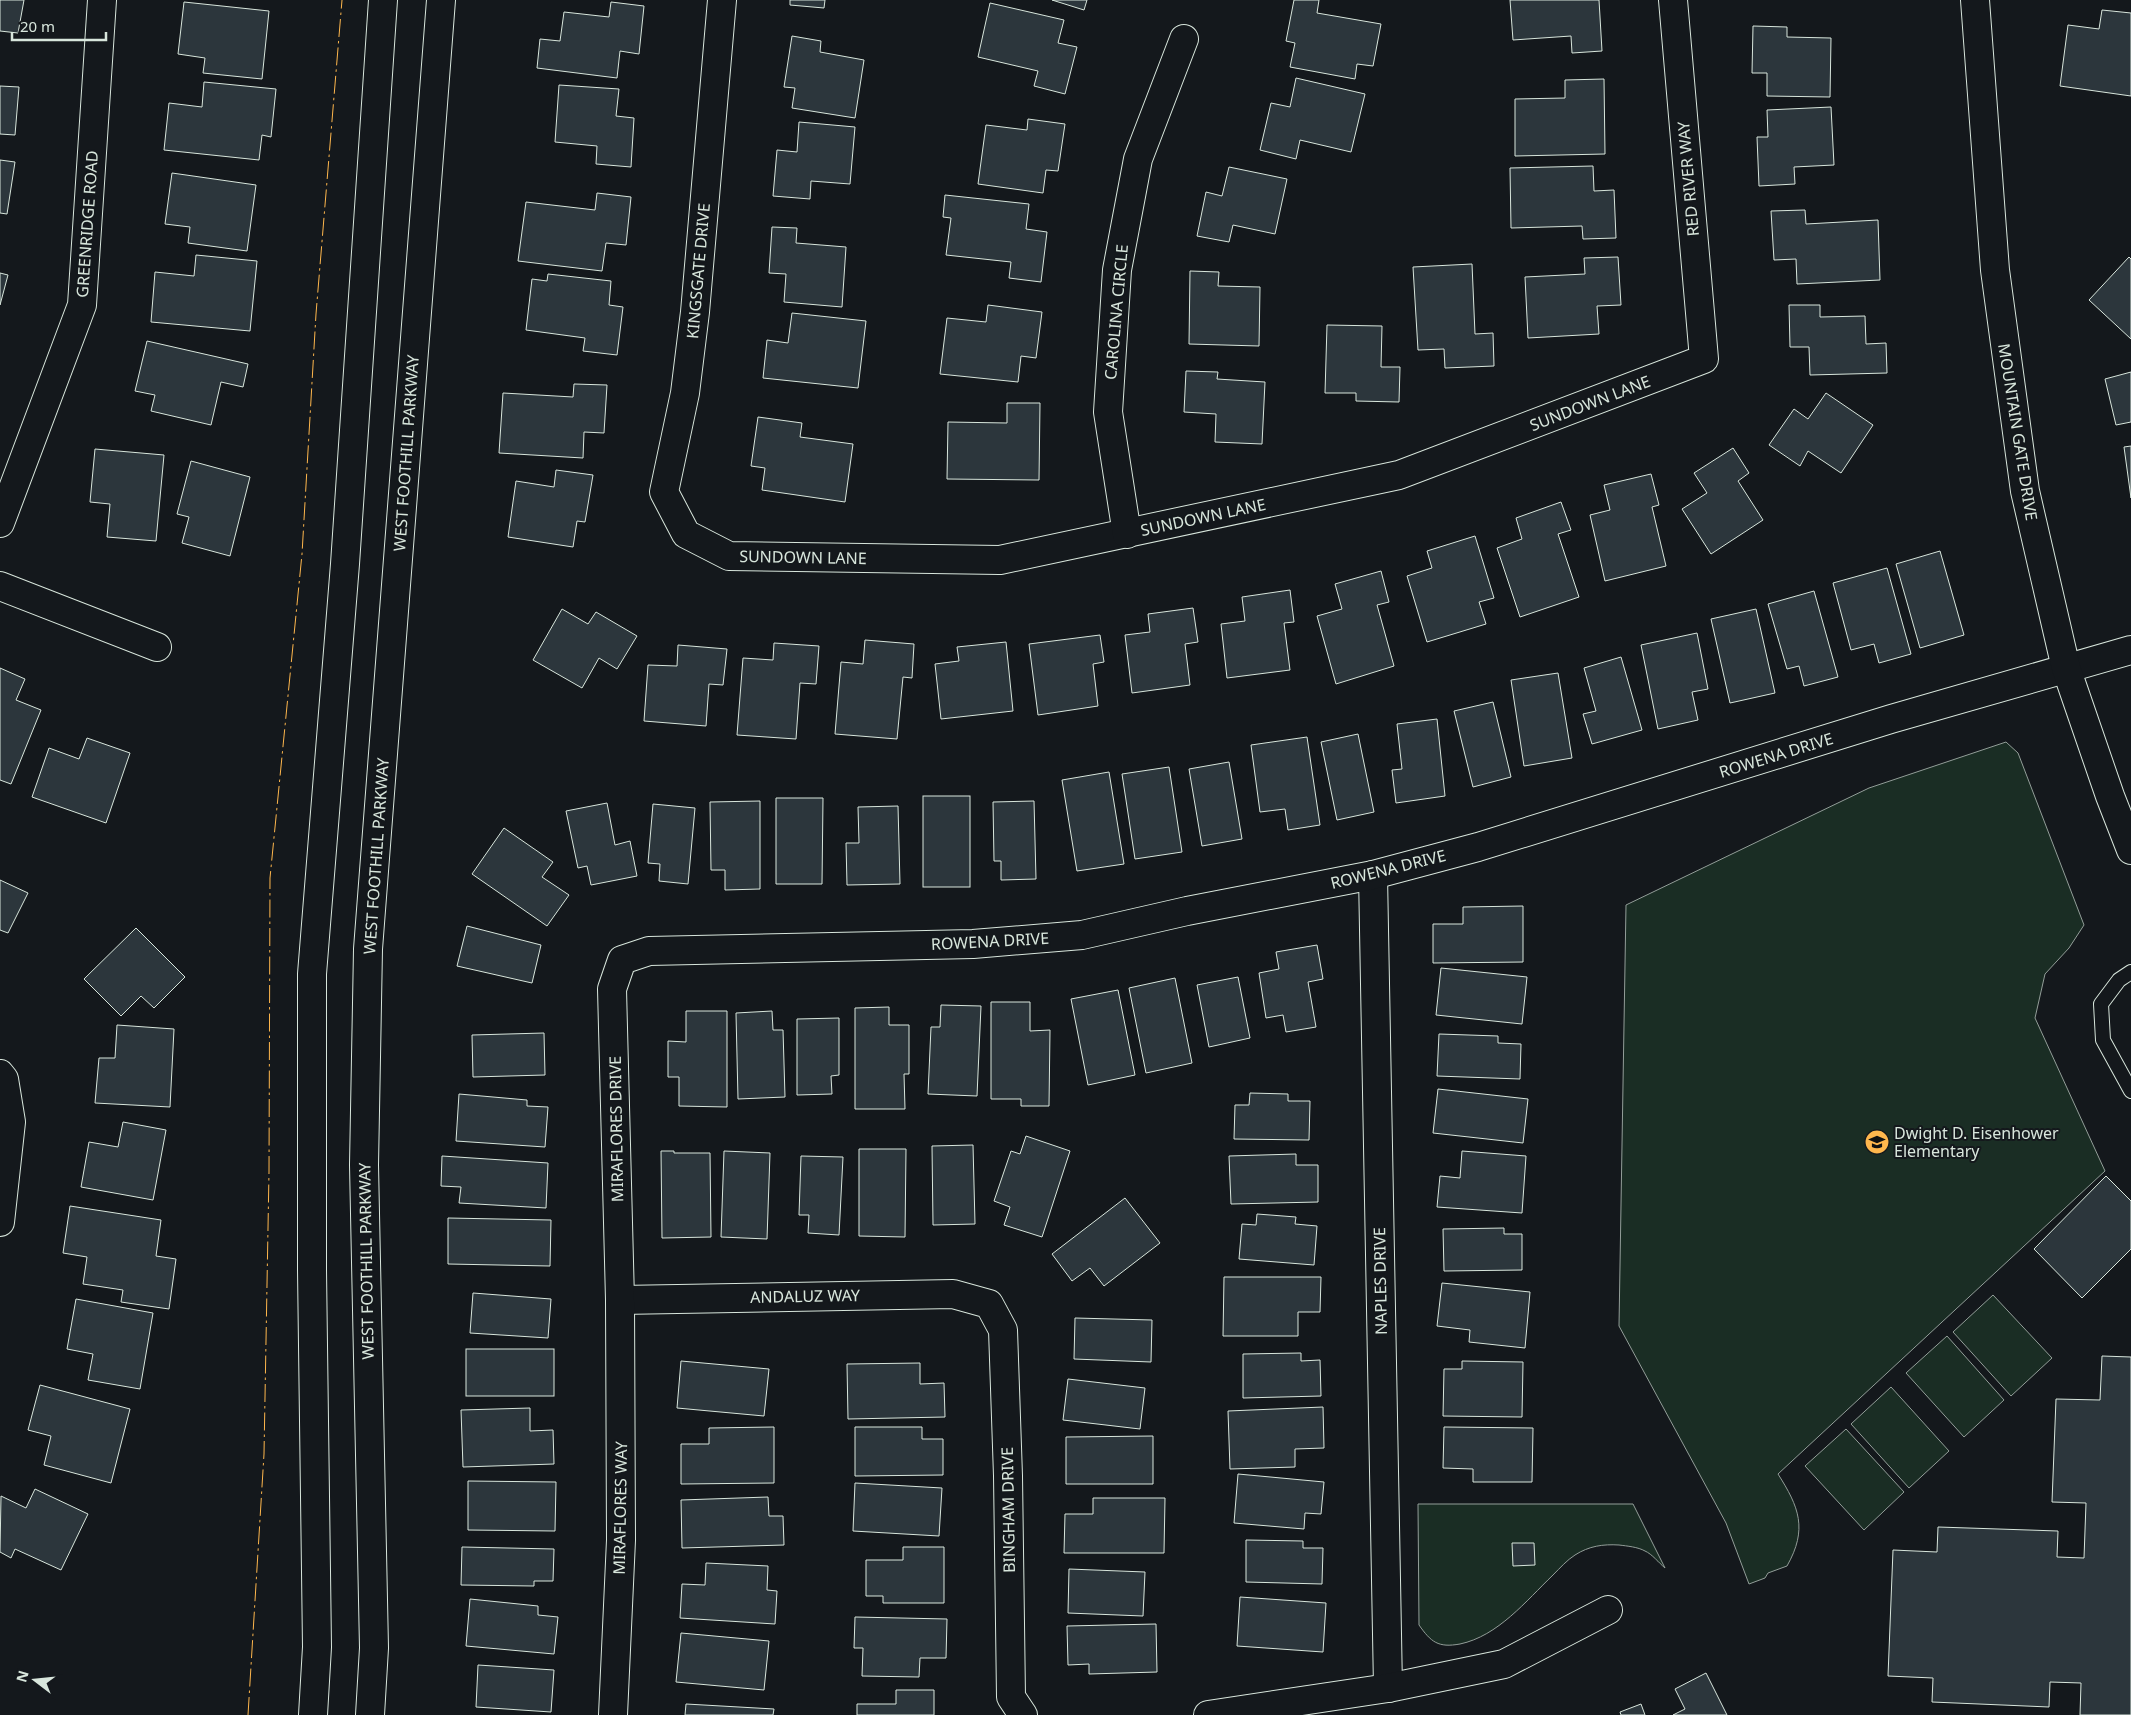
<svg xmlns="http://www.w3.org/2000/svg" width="2131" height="1715" viewBox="0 0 2131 1715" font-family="'Noto Sans',sans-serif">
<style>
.green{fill:#1a2d24;stroke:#939e99}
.building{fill:#2c363c;stroke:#d8e6dc}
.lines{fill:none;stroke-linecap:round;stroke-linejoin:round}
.service-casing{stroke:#d8e6dc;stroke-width:16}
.minor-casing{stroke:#d8e6dc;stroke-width:30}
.secondary-casing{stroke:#d8e6dc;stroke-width:30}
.primary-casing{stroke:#d8e6dc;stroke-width:30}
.service{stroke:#14181c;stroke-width:14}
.minor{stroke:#14181c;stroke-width:28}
.secondary{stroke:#14181c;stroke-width:28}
.primary{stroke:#14181c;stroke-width:28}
.power{stroke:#ffb74d;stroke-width:1;stroke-dasharray:18 4 2.5 4;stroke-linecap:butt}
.labels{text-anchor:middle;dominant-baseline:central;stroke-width:4;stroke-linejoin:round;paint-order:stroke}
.street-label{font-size:16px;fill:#d8e6dc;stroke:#14181c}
.poi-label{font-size:16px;fill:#d8e6dc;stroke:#14181c;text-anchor:start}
</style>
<rect width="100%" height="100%" fill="#14181c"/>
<!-- green -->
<g class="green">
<path d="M2006 742 2018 753 2084 925 2069 948 2045 974 2035 1018 2105 1171 1778 1474C1799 1507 1808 1529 1787 1566L1768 1573 1765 1578 1749 1584 1726 1523 1619 1326 1626 905 1869 788Z"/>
<polygon points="1993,1295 2052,1358 2011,1396 1953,1332"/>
<polygon points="1947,1336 2004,1400 1964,1437 1906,1373"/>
<polygon points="1891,1387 1949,1451 1909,1488 1851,1424"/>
<polygon points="1846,1429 1904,1492 1864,1530 1805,1466"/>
<path d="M1418 1504H1633L1665 1568C1659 1563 1652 1554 1645 1551 1638 1547 1627 1546 1619 1545 1603 1544 1589 1546 1575 1555 1567 1560 1560 1568 1553 1575 1526 1601 1498 1636 1460 1644 1438 1648 1431 1642 1419 1625Z"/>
</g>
<!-- building -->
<g class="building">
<polygon points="0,0 24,0 18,33 0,31"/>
<polygon points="790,0 825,0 824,8 790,5"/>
<polygon points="1052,0 1087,0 1084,10"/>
<polygon points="1294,0 1319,0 1317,13 1381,24 1373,66 1357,64 1355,79 1290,67 1295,43 1286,41"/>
<polygon points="1510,0 1599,0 1602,51 1572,53 1571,36 1513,40"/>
<polygon points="184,2 269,11 262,79 203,73 205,58 178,54"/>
<polygon points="611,2 644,6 639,54 620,51 617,78 537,68 540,39 560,41 564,12 609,17"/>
<polygon points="990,3 1064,20 1058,43 1077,47 1065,94 1034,86 1038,71 978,57"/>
<polygon points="2102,10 2131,13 2131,96 2060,86 2068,25 2099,29"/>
<polygon points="1753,26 1787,27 1787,37 1831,38 1830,97 1767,96 1767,73 1752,73"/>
<polygon points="792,36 821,41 820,52 864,60 855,118 792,108 795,88 784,87"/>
<polygon points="1296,78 1365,94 1351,152 1300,140 1296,159 1260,150 1271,103 1290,107"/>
<polygon points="1604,79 1605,154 1515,156 1515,99 1565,98 1565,80"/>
<polygon points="204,82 276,89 271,137 262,135 259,160 164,150 169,103 202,107"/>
<polygon points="559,85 619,89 616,116 634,118 631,167 596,164 597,146 555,142"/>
<polygon points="0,86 19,87 15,135 0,134"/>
<polygon points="1831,107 1834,165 1794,167 1795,184 1759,186 1757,137 1768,137 1767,110"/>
<polygon points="1028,119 1065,124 1058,171 1046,170 1043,193 978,184 986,125 1027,130"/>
<polygon points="799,122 855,127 850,184 811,181 810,199 773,196 777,150 797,152"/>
<polygon points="0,160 15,162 7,214 0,213"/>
<polygon points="1593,166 1594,191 1614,190 1616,238 1583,239 1582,226 1511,228 1510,168"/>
<polygon points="1229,167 1287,179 1275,234 1233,225 1229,242 1197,236 1206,192 1222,196"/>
<polygon points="172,173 256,185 247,251 188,243 190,227 165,224"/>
<polygon points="597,193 631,197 626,245 606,243 602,271 518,261 526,202 595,210"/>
<polygon points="945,195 1029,204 1026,229 1047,232 1041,282 1009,278 1011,262 946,255 951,218 943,217"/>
<polygon points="1805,210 1806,224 1878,220 1880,280 1797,284 1796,259 1774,260 1771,211"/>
<polygon points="772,227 797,228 796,243 846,247 842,307 784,302 786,274 769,273"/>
<polygon points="196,255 257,261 250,331 151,322 155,272 194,276"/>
<polygon points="1618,257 1621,305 1597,306 1599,334 1528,338 1525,277 1585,274 1584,258"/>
<polygon points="2129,257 2131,259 2131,339 2089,300"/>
<polygon points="1472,264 1475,334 1493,333 1494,366 1445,368 1444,349 1418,350 1413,267"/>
<polygon points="1190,271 1219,272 1218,286 1260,287 1259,346 1189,344"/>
<polygon points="0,273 8,275 0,305"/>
<polygon points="548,274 611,281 609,305 623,307 617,355 583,351 585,338 526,330 532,279 547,281"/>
<polygon points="988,305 1042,312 1036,358 1021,356 1018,382 940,374 947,318 986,322"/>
<polygon points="1789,305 1820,305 1820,317 1865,316 1866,344 1886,343 1887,373 1810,375 1809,347 1790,347"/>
<polygon points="792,313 866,321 858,388 763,378 767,340 788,343"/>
<polygon points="1327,325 1382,326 1381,367 1400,367 1399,402 1356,401 1356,393 1325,393"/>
<polygon points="147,341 248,364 243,387 221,382 211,425 151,411 155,395 135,391"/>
<polygon points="1186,371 1218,372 1217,379 1265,382 1262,444 1215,442 1216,414 1184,412"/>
<polygon points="2131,372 2131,422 2116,425 2105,379"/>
<polygon points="574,384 607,385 604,433 584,432 583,458 499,453 503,393 573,397"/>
<polygon points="1826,393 1873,425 1841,473 1808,451 1800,466 1769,445 1794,409 1808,419"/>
<polygon points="1007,403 1040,403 1039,480 947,479 948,422 1007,423"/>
<polygon points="758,417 802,423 800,437 853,444 845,502 762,490 765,468 751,466"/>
<polygon points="2131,446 2131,498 2124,447"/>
<polygon points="1733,448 1749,473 1738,481 1763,520 1711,554 1682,509 1707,493 1694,473"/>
<polygon points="95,449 164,455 156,541 107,537 110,504 90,502"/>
<polygon points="191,461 250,477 230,556 182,543 189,517 177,514"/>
<polygon points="556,470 593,475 585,522 577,521 573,547 508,537 516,481 554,487"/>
<polygon points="1651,474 1659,505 1652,507 1666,566 1605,581 1590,515 1610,510 1604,485"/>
<polygon points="1561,502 1571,530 1558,534 1579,597 1520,617 1497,548 1522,539 1516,518"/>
<polygon points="1475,536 1494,598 1479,602 1486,624 1427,642 1407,576 1432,568 1427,551"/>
<polygon points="1940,551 1964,635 1920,648 1896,564"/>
<polygon points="1887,568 1911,654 1879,663 1874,644 1851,650 1833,583"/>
<polygon points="1381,571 1389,602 1377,605 1394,666 1336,684 1317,616 1342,609 1335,584"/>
<polygon points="1290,590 1294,622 1284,623 1290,670 1227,678 1221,624 1245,621 1242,597"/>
<polygon points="1814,591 1838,677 1804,686 1799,666 1787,669 1768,604"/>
<polygon points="1193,608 1198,642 1185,644 1190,685 1132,693 1125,635 1150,632 1148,614"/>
<polygon points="562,609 588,624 596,612 637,636 617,669 599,658 582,688 533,660"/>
<polygon points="1756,609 1775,693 1730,703 1711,619"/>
<polygon points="1697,633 1708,689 1692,692 1698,720 1658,729 1641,645"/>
<polygon points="1100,635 1104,662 1093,664 1098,706 1038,715 1029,644"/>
<polygon points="865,640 914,644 912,678 903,677 897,739 835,734 841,662 863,664"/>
<polygon points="1006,642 1013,711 941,719 935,664 959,661 957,647"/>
<polygon points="774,643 819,646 816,684 800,683 796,739 737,735 743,658 773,660"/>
<polygon points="678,645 727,649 723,685 709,684 706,726 644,721 648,665 677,666"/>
<polygon points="1621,657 1642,730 1592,744 1583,714 1596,711 1584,668"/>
<polygon points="0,668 25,679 16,700 41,710 11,784 0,780"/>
<polygon points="1558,673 1572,758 1524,766 1511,680"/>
<polygon points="1493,702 1511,777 1473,787 1454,711"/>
<polygon points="1437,719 1445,796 1396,803 1392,770 1402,769 1397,724"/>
<polygon points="1358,734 1374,812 1337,820 1321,742"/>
<polygon points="1307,737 1320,825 1288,830 1285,809 1260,812 1251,745"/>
<polygon points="87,738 130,753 106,823 32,797 49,748 79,759"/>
<polygon points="1229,762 1242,839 1202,846 1189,769"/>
<polygon points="1169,767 1182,852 1135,859 1122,774"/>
<polygon points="1109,772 1124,864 1077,871 1062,780"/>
<rect x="923" y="796" width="47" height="91"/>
<polygon points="776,798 823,798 822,884 776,884"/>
<polygon points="760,801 760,889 725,890 725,870 711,870 710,802"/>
<polygon points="1034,801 1036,879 1001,880 1001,861 994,861 993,802"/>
<polygon points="607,803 615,845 630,841 637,876 591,885 587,866 578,868 566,811"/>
<polygon points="653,804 695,808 688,884 659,881 660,864 648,863"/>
<polygon points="898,806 900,884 847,885 846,843 859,843 858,807"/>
<polygon points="504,828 553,862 542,877 569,895 547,926 472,874"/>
<polygon points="0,880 28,893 8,933 0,930"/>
<polygon points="1523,906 1523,962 1433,963 1433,924 1463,924 1463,907"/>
<polygon points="467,926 541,945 532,983 457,966"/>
<polygon points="136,928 185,977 154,1008 141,996 121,1016 84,979"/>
<polygon points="1317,945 1323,979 1308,982 1316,1027 1286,1032 1283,1015 1266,1018 1259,973 1279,969 1276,952"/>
<polygon points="1441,968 1527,977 1522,1024 1436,1015"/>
<polygon points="1238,977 1250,1038 1209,1047 1197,985"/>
<polygon points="1175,978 1192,1063 1146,1073 1129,988"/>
<polygon points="1118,990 1135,1075 1088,1085 1071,999"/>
<polygon points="991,1002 1030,1002 1030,1031 1050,1030 1049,1106 1021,1106 1021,1099 991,1099"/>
<polygon points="941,1005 981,1006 977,1096 928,1094 931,1027 940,1027"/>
<polygon points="889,1007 889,1025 909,1025 909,1074 904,1074 905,1109 855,1109 855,1008"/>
<polygon points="686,1011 727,1011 727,1107 679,1106 679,1077 668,1077 668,1041 686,1042"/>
<polygon points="772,1011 773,1030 783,1030 785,1097 738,1099 736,1013"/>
<polygon points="839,1018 839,1075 831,1076 832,1094 797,1095 797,1019"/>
<polygon points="117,1025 174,1029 170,1107 95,1103 99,1058 115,1058"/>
<polygon points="544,1033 545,1075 473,1077 472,1035"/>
<polygon points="1439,1034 1498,1036 1498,1043 1521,1044 1520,1079 1437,1076"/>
<polygon points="1438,1089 1528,1099 1523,1143 1433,1133"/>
<polygon points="1250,1093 1288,1094 1288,1101 1310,1101 1309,1140 1234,1139 1235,1105 1249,1105"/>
<polygon points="459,1094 527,1100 527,1106 548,1107 545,1147 456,1141"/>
<polygon points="123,1122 166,1130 153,1200 81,1187 89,1142 118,1147"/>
<polygon points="1026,1136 1070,1151 1042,1237 1004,1225 1010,1207 994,1201 1011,1151 1020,1154"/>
<polygon points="973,1145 975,1224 933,1225 932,1146"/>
<polygon points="859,1149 906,1149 905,1237 859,1236"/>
<polygon points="661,1151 674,1151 674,1153 710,1153 711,1237 662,1238"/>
<polygon points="724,1151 770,1153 767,1239 721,1237"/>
<polygon points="1462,1151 1526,1156 1522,1213 1437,1207 1440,1176 1460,1178"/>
<polygon points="1296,1154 1296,1165 1318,1165 1318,1202 1231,1204 1229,1156"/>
<polygon points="442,1156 548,1163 546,1208 459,1203 461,1187 441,1186"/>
<polygon points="801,1156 843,1157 839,1235 808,1233 809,1215 799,1215"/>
<polygon points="2106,1176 2131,1201 2131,1249 2082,1298 2034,1249"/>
<polygon points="1125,1198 1160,1243 1104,1286 1090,1268 1072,1281 1052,1254"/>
<polygon points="70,1206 161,1220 156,1256 176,1259 169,1309 121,1302 123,1290 83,1284 87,1257 63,1253"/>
<polygon points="1257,1214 1296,1217 1295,1224 1317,1226 1314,1265 1239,1259 1242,1224 1256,1225"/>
<polygon points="448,1218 551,1220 550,1266 448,1264"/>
<polygon points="1504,1228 1504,1234 1522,1234 1522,1270 1444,1271 1443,1229"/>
<polygon points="1224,1277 1321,1277 1320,1312 1298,1312 1298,1336 1223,1336"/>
<polygon points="1442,1283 1530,1292 1525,1348 1469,1342 1470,1330 1437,1326"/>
<polygon points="473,1293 551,1299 548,1338 470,1333"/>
<polygon points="76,1299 153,1313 140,1389 88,1380 93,1354 67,1349"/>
<polygon points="1075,1318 1152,1320 1151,1362 1074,1359"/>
<rect x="466" y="1349" width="88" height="47"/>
<polygon points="1301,1353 1301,1361 1320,1360 1321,1396 1243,1398 1243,1354"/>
<polygon points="2102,1356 2131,1357 2131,1715 2080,1715 2081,1683 2050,1682 2049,1707 1932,1702 1933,1678 1888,1676 1893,1550 1937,1552 1938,1527 2058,1531 2057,1557 2084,1558 2086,1503 2052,1502 2056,1399 2100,1400"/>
<polygon points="681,1361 769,1369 764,1416 677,1408"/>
<polygon points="1462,1361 1523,1362 1522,1417 1443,1416 1444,1369 1462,1369"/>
<polygon points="920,1363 920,1384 944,1383 945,1417 848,1419 847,1364"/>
<polygon points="1068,1379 1145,1388 1140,1429 1063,1420"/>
<polygon points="40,1385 130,1409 111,1483 44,1465 51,1436 28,1430"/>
<polygon points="1323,1407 1324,1448 1295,1449 1295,1467 1230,1469 1228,1411"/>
<polygon points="530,1408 530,1431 553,1430 554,1464 463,1467 461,1410"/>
<polygon points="774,1427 774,1483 681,1484 681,1444 709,1444 709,1428"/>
<polygon points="855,1427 922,1427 922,1439 943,1439 943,1475 855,1476"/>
<polygon points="1444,1427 1533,1428 1532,1482 1473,1482 1473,1469 1443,1468"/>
<polygon points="1153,1436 1153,1484 1066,1484 1066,1437"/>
<polygon points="1238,1474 1324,1482 1321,1514 1305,1513 1304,1529 1234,1523"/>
<polygon points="468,1481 556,1482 555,1531 468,1530"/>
<polygon points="855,1483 942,1488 939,1536 853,1531"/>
<polygon points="35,1489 88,1514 61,1570 15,1549 11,1558 0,1552 1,1496 26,1508"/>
<polygon points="768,1497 769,1516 783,1516 784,1545 682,1548 681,1500"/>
<polygon points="1093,1498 1165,1498 1164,1553 1064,1553 1065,1514 1093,1514"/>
<polygon points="1246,1540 1303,1541 1303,1548 1323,1548 1322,1584 1246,1582"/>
<polygon points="1512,1543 1534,1543 1535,1565 1513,1566"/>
<polygon points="462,1547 554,1549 553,1581 534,1581 534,1586 461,1585"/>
<polygon points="903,1547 944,1547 944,1603 883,1603 883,1596 866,1596 866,1560 903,1560"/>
<polygon points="706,1563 768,1566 767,1590 777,1591 775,1624 680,1618 682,1584 705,1585"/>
<polygon points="1069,1569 1145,1572 1143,1616 1068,1613"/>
<polygon points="1240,1597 1326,1603 1323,1652 1237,1646"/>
<polygon points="470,1599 538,1606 538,1615 558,1617 554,1654 466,1646"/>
<polygon points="855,1617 947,1619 946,1658 920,1658 919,1677 862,1676 863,1648 854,1648"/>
<polygon points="1156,1624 1157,1672 1089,1674 1089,1664 1068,1665 1067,1626"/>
<polygon points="681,1633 769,1641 764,1690 676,1682"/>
<polygon points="478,1665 554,1670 551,1712 476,1707"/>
<polygon points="1706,1673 1727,1715 1673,1715 1685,1709 1675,1689"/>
<polygon points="896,1690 934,1690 934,1715 857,1715 857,1704 896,1704"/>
<polygon points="686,1704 774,1709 773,1715 685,1715"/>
<polygon points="1641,1704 1645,1715 1621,1715 1620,1712"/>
</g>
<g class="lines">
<defs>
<polyline id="service" points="2131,972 2119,980 2101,1004 2103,1040 2131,1091"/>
<g id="minor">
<polyline points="722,0 695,312 685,393 664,492 686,534 729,556 1000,560 1399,475 1704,359 1673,0"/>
<polyline points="0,523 82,305 102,0"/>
<polyline points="1127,534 1108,412 1117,270 1138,159 1184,39"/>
<polyline points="0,586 157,647"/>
<polyline points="1373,875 1388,1688"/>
<polyline points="0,1074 4,1079 11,1122 0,1222"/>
<polyline points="620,1300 953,1294 989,1304 1003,1330 1008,1476 1011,1697 1023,1715"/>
<polyline points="613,1715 621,1540 620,1300 612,989 622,960 649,951 973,944 1082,935 1187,911 1373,875 1478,847 1891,719 2131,650"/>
<polyline points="1208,1715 1388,1688 1504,1664 1608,1610"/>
</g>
<polyline id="secondary" points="1975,0 1995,270 2025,491 2066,668 2110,796 2131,850"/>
<g id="primary">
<polyline points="313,1715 317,1647 312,1270 312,974 345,564 383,0"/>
<polyline points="370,1715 374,1648 364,1165 368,949 441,0"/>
</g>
</defs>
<!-- service casing -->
<use href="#service" class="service-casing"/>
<!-- minor casing -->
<use href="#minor" class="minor-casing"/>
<!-- secondary casing -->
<use href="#secondary" class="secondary-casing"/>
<!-- primary casing -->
<use href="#primary" class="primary-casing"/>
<!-- service -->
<use href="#service" class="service"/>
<!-- minor -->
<use href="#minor" class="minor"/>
<!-- secondary -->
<use href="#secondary" class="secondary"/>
<!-- primary -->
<use href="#primary" class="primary"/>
<!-- power -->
<polyline class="power" points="248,1715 264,1454 269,1172 270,878 302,554 316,314 342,0"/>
</g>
<!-- icons -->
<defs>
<symbol id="school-disc" viewBox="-11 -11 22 22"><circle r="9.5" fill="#ffb74d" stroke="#14181c"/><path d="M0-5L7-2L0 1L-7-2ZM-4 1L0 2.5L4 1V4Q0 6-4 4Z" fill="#111"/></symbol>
</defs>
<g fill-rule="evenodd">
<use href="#school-disc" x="1863" y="1128" width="28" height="28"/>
</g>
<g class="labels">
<!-- street labels -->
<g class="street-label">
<text transform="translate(1688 179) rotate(-95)">RED RIVER WAY</text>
<text transform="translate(87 224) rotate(-86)">GREENRIDGE ROAD</text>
<text transform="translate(698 271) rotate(-85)">KINGSGATE DRIVE</text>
<text transform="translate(1116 312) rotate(-85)">CAROLINA CIRCLE</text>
<text transform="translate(1590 403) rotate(-21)">SUNDOWN LANE</text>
<text transform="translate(2018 432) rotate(81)">MOUNTAIN GATE DRIVE</text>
<text transform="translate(406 453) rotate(-86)">WEST FOOTHILL PARKWAY</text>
<text transform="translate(1203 517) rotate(-12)">SUNDOWN LANE</text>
<text transform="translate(803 557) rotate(1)">SUNDOWN LANE</text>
<text transform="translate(1776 755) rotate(-17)">ROWENA DRIVE</text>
<text transform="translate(376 856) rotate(-86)">WEST FOOTHILL PARKWAY</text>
<text transform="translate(1388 869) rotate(-14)">ROWENA DRIVE</text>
<text transform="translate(990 941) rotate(-3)">ROWENA DRIVE</text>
<text transform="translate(616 1129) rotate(-91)">MIRAFLORES DRIVE</text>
<text transform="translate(366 1261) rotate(-91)">WEST FOOTHILL PARKWAY</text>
<text transform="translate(1380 1281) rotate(-91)">NAPLES DRIVE</text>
<text transform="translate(805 1296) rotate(-1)">ANDALUZ WAY</text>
<text transform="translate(620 1508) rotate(-89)">MIRAFLORES WAY</text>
<text transform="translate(1008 1510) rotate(-91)">BINGHAM DRIVE</text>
</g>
<!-- poi labels -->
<g class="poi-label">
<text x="1894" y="1133">Dwight D. Eisenhower<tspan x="1894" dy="18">Elementary</tspan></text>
</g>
</g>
<!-- north arrow -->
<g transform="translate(35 1680) rotate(286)" stroke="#14181c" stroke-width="4" paint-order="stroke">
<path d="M0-4L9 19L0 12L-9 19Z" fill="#d8e6dc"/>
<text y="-8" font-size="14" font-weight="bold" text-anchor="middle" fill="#d8e6dc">N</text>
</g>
<!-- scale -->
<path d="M12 32v8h94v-8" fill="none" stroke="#d8e6dc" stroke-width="2.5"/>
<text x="20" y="32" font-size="15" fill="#d8e6dc" stroke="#14181c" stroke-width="4" paint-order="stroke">20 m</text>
</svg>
